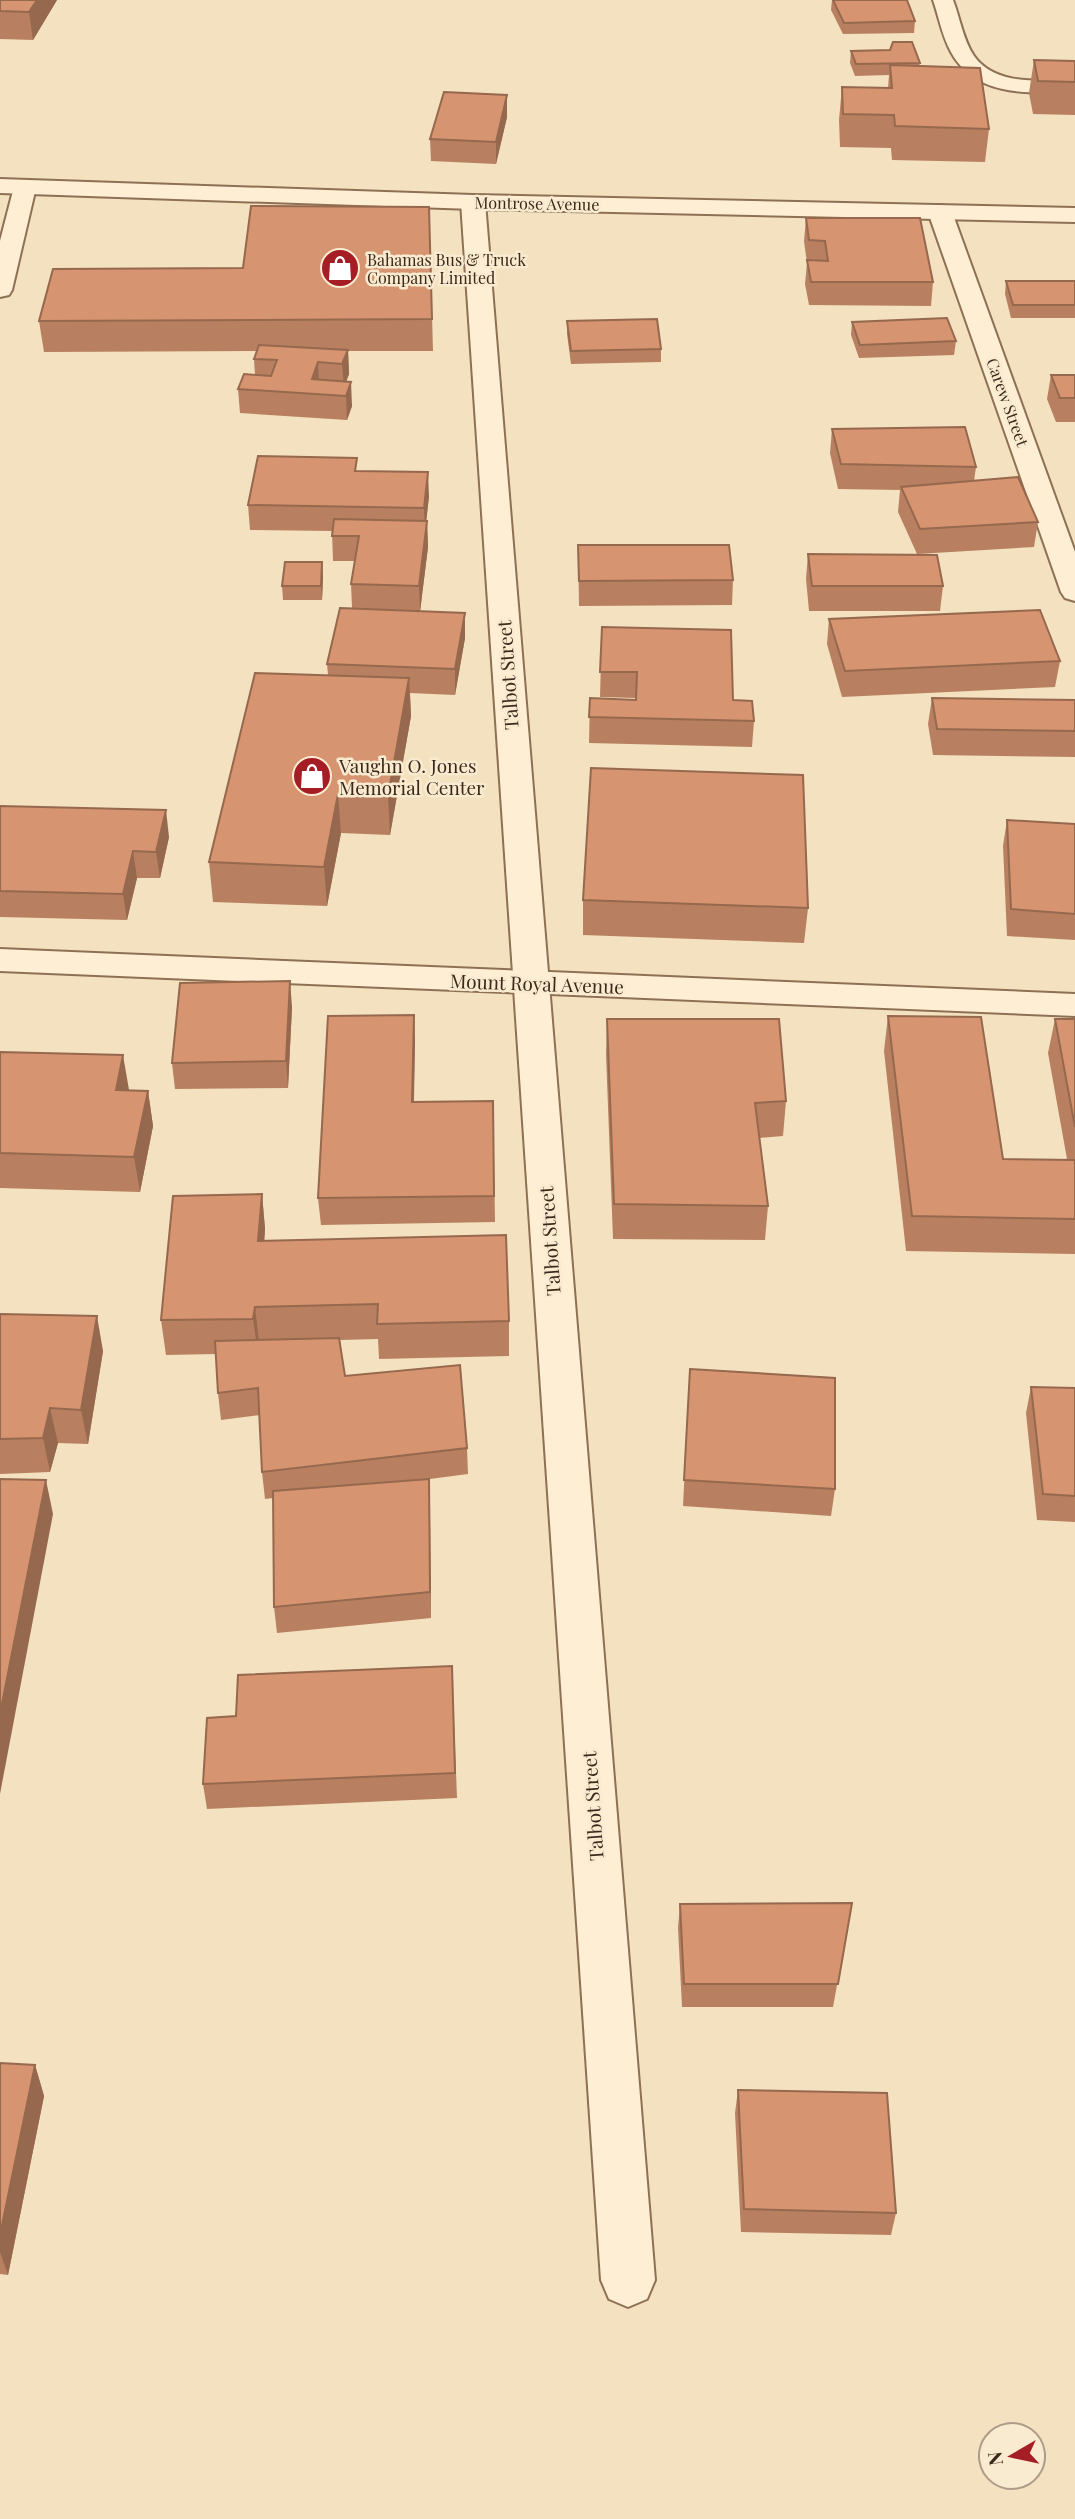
<svg xmlns="http://www.w3.org/2000/svg" width="1075" height="2519" viewBox="0 0 1075 2519" font-family="'Playfair Display',serif">
<style>
.lines{fill:none;stroke-linecap:round;stroke-linejoin:round}
.minor-casing{stroke:#8e7055;stroke-width:4}
.tertiary-casing{stroke:#8e7055;stroke-width:4}
.minor{fill:#fdeed4;fill-rule:evenodd}
.tertiary{fill:#fdeed4;fill-rule:evenodd}
.wall{fill:#b88060}
.shaded-wall{fill:#96684e}
.building{fill:#d69570;stroke:#96684e;stroke-width:2}
.labels{text-anchor:middle;dominant-baseline:central;stroke-width:5;stroke-linejoin:round;paint-order:stroke}
.far-street-label{font-size:16px;fill:#3c291b;stroke:#f9ebd0}
.far-poi-label{font-size:16px;fill:#3c291b;stroke:#f9ebd0;text-anchor:start}
.street-label{font-size:19px;fill:#3c291b;stroke:#f9ebd0}
.poi-label{font-size:19px;fill:#3c291b;stroke:#f9ebd0;text-anchor:start}
</style>
<rect width="100%" height="100%" fill="#f3e1bf"/>
<g class="lines">
<defs>
<g id="minor">
<path d="M933 0H953C960 18 963 40 974 56 996 87 1042 80 1075 80V92C1030 93 976 98 951 52 942 36 939 17 933 0Z"/>
<polygon points="25,180 33,182 36,187 12,290 9,295 0,297 0,241 14,187 17,182"/>
<polygon points="473,195 481,197 485,202 655,2280 647,2299 628,2307 609,2299 601,2280 461,202 465,197"/>
<polygon points="940,205 948,207 952,212 1075,552 1075,601 1065,598 1061,592 928,212 932,207"/>
</g>
<g id="tertiary">
<polygon points="0,179 473,195 1075,208 1075,222 473,209 0,193"/>
<polygon points="0,949 1075,994 1075,1016 0,971"/>
</g>
</defs>
<!-- minor casing -->
<use href="#minor" class="minor-casing"/>
<!-- tertiary casing -->
<use href="#tertiary" class="tertiary-casing"/>
<!-- minor -->
<use href="#minor" class="minor"/>
<!-- tertiary -->
<use href="#tertiary" class="tertiary"/>
</g>
<!-- wall -->
<g class="wall">
<polygon points="0,0 57,0 33,40 0,39"/>
<polygon points="832,0 907,0 915,21 914,33 843,34 831,10"/>
<polygon points="851,51 920,63 919,66 989,129 985,162 892,160 891,148 840,147 839,120 842,87 888,88 889,75 855,76 850,63"/>
<polygon points="1034,60 1075,61 1075,115 1033,114 1029,93"/>
<polygon points="507,95 507,117 496,164 431,161 430,139"/>
<polygon points="429,207 433,351 348,351 349,374 346,381 352,406 347,420 240,413 238,389 255,375 254,359 257,351 44,352 39,321 243,268"/>
<polygon points="806,218 933,282 931,306 809,305 805,284 807,263 804,241"/>
<polygon points="1006,281 1075,281 1075,318 1011,318 1005,294"/>
<polygon points="567,321 661,349 661,362 571,364 567,334"/>
<polygon points="852,322 956,341 954,355 859,358 851,335"/>
<polygon points="1075,373 1075,422 1056,422 1047,399 1051,375 1075,375"/>
<polygon points="832,429 976,467 974,481 1038,522 1034,547 917,554 898,512 900,490 838,489 830,453"/>
<polygon points="357,471 429,496 426,521 427,521 428,547 420,611 465,638 455,695 410,693 411,716 390,835 341,833 327,906 213,902 209,862 328,675 327,664 352,608 351,584 355,561 333,561 332,531 250,530 248,505"/>
<polygon points="578,545 733,580 732,605 579,606"/>
<polygon points="808,554 943,586 940,611 809,611 806,579"/>
<polygon points="322,562 323,576 322,600 283,600 282,586"/>
<polygon points="829,619 1060,661 1055,687 842,697 827,644"/>
<polygon points="602,627 733,700 754,721 752,747 589,743 590,698 636,700 636,698 600,697"/>
<polygon points="932,698 1075,700 1075,757 933,755 928,724"/>
<polygon points="0,806 169,837 160,878 137,878 127,920 0,917"/>
<polygon points="1007,820 1075,824 1075,940 1007,936 1003,846"/>
<polygon points="583,900 808,908 804,943 583,935"/>
<polygon points="292,1007 288,1088 175,1089 172,1063"/>
<polygon points="414,1015 415,1041 414,1102 493,1101 495,1222 321,1225 318,1198"/>
<polygon points="888,1016 1003,1159 1067,1159 1048,1053 1055,1019 1075,1019 1075,1254 906,1251 884,1051"/>
<polygon points="607,1019 786,1101 783,1136 759,1138 768,1206 765,1240 613,1239 606,1054"/>
<polygon points="0,1052 128,1091 148,1091 153,1126 140,1192 0,1188"/>
<polygon points="262,1194 265,1229 264,1241 509,1321 509,1356 379,1359 378,1339 340,1340 345,1376 467,1448 468,1474 422,1480 429,1479 431,1618 277,1633 274,1607 273,1498 265,1499 262,1472 260,1415 221,1420 218,1393 216,1354 166,1355 161,1320"/>
<polygon points="0,1314 103,1351 88,1444 58,1443 50,1472 0,1474"/>
<polygon points="690,1369 835,1489 831,1516 683,1506"/>
<polygon points="1031,1387 1075,1388 1075,1522 1037,1520 1026,1413"/>
<polygon points="452,1666 457,1798 207,1809 203,1784 236,1716"/>
<polygon points="852,1903 833,2007 682,2007 678,1928 680,1904"/>
<polygon points="0,2063 35,2065 44,2096 8,2275 0,2274"/>
<polygon points="738,2090 896,2213 891,2235 741,2232 735,2113"/>
</g>
<!-- shaded-wall -->
<g class="shaded-wall">
<polygon points="37,0 57,0 33,40 29,12"/>
<polygon points="507,95 507,117 496,164 496,142"/>
<polygon points="348,350 349,374 344,388 342,364"/>
<polygon points="318,362 319,386 312,379"/>
<polygon points="351,382 352,406 347,420 346,396"/>
<polygon points="428,472 429,496 425,533 424,508"/>
<polygon points="427,521 428,547 420,612 419,586"/>
<polygon points="322,562 323,576 322,600 321,586"/>
<polygon points="465,613 465,638 455,695 455,669"/>
<polygon points="409,678 411,716 390,835 388,796"/>
<polygon points="338,794 341,833 327,906 324,867"/>
<polygon points="166,810 169,837 160,878 156,852"/>
<polygon points="133,851 137,878 127,920 123,894"/>
<polygon points="290,981 292,1007 288,1088 286,1061"/>
<polygon points="414,1015 415,1041 413,1129 412,1102"/>
<polygon points="123,1055 129,1090 121,1125 116,1090"/>
<polygon points="148,1091 153,1126 140,1192 134,1157"/>
<polygon points="262,1194 265,1229 262,1276 258,1241"/>
<polygon points="255,1307 259,1342 258,1353 253,1319"/>
<polygon points="97,1316 103,1351 88,1444 81,1410"/>
<polygon points="50,1408 58,1443 50,1472 43,1438"/>
<polygon points="429,1479 430,1505 431,1618 430,1592"/>
<polygon points="46,1480 53,1514 0,1794 0,1714"/>
<polygon points="35,2065 44,2096 8,2275 0,2252 0,2235"/>
</g>
<!-- building -->
<g class="building">
<polygon points="0,0 37,0 29,12 0,11"/>
<polygon points="833,0 907,0 915,21 844,23"/>
<polygon points="893,42 912,42 920,63 856,64 851,51 890,50"/>
<polygon points="1034,60 1075,61 1075,82 1038,81"/>
<polygon points="890,65 980,68 989,129 895,126 894,115 843,114 842,87 892,88"/>
<polygon points="444,92 507,95 496,142 430,139"/>
<polygon points="251,206 429,207 432,319 39,321 53,269 243,268"/>
<polygon points="806,218 920,218 933,282 811,282 807,260 828,261 825,241 809,240"/>
<polygon points="1006,281 1075,281 1075,305 1013,305"/>
<polygon points="947,318 956,341 860,345 852,322"/>
<polygon points="657,319 661,349 571,351 567,321"/>
<polygon points="259,345 348,350 342,364 318,362 312,379 351,382 346,396 238,389 244,374 271,376 277,360 254,359"/>
<polygon points="1051,375 1075,375 1075,398 1060,398"/>
<polygon points="965,427 976,467 841,464 832,429"/>
<polygon points="258,456 357,458 355,471 428,472 424,508 248,505"/>
<polygon points="1018,477 1038,522 920,529 901,487"/>
<polygon points="334,519 427,521 419,586 351,584 359,536 332,536"/>
<polygon points="578,545 729,545 733,580 579,581"/>
<polygon points="808,554 937,555 943,586 812,586"/>
<polygon points="285,562 322,562 321,586 282,586"/>
<polygon points="340,608 465,613 455,669 327,664"/>
<polygon points="1040,610 1060,661 845,671 829,619"/>
<polygon points="602,627 731,630 733,700 752,701 754,721 589,717 590,698 636,700 637,672 600,672"/>
<polygon points="255,673 409,678 388,796 338,794 324,867 209,862"/>
<polygon points="932,698 1075,700 1075,731 937,729"/>
<polygon points="591,768 803,775 808,908 583,900"/>
<polygon points="0,806 166,810 156,852 133,851 123,894 0,891"/>
<polygon points="1007,820 1075,824 1075,914 1011,909"/>
<polygon points="290,981 286,1061 172,1063 180,983"/>
<polygon points="414,1015 412,1102 493,1101 494,1196 318,1198 328,1016"/>
<polygon points="888,1016 981,1017 1003,1159 1075,1160 1075,1219 912,1216"/>
<polygon points="607,1019 779,1019 786,1101 755,1103 768,1206 614,1204"/>
<polygon points="1055,1019 1075,1019 1075,1127"/>
<polygon points="0,1052 123,1055 116,1090 148,1091 134,1157 0,1153"/>
<polygon points="262,1194 258,1241 506,1235 509,1321 377,1324 378,1304 255,1307 253,1319 161,1320 173,1196"/>
<polygon points="0,1314 97,1316 81,1410 50,1408 43,1438 0,1439"/>
<polygon points="339,1338 345,1376 460,1365 467,1448 262,1472 258,1388 218,1393 215,1341"/>
<polygon points="690,1369 835,1378 835,1489 684,1480"/>
<polygon points="1031,1387 1075,1388 1075,1496 1043,1494"/>
<polygon points="0,1479 46,1480 0,1714"/>
<polygon points="429,1479 430,1592 274,1607 273,1491"/>
<polygon points="452,1666 455,1773 203,1784 207,1718 236,1716 238,1675"/>
<polygon points="852,1903 838,1984 684,1984 680,1904"/>
<polygon points="0,2063 35,2065 0,2235"/>
<polygon points="738,2090 887,2093 896,2213 744,2209"/>
</g>
<!-- icons -->
<defs>
<symbol id="shop-disc" viewBox="-11 -11 22 22"><circle r="9.5" fill="#a51e26" stroke="#f9ebd0"/><path d="M-5-2.5h2.3a2.7 3.5 0 0 1 5.4 0H5L5.5 6h-11ZM-1.5-2.5h3a1.5 2.3 0 0 0-3 0Z" fill="#fff"/></symbol>
</defs>
<g fill-rule="evenodd">
<use href="#shop-disc" x="318" y="246" width="44" height="44"/>
<use href="#shop-disc" x="290" y="754" width="44" height="44"/>
</g>
<g class="labels">
<!-- far-street labels -->
<g class="far-street-label">
<text transform="translate(537 203) rotate(1)">Montrose Avenue</text>
<text transform="translate(1008 402) rotate(70)">Carew Street</text>
</g>
<!-- far-poi labels -->
<g class="far-poi-label">
<text x="367" y="259">Bahamas Bus &amp; Truck<tspan x="367" dy="18">Company Limited</tspan></text>
</g>
<!-- street labels -->
<g class="street-label">
<text transform="translate(507 675) rotate(-94)">Talbot Street</text>
<text transform="translate(537 983) rotate(2)">Mount Royal Avenue</text>
<text transform="translate(549 1241) rotate(-94)">Talbot Street</text>
<text transform="translate(592 1806) rotate(-94)">Talbot Street</text>
</g>
<!-- poi labels -->
<g class="poi-label">
<text x="339" y="765">Vaughn O. Jones<tspan x="339" dy="22">Memorial Center</tspan></text>
</g>
</g>
<!-- north arrow -->
<g transform="translate(1012 2456) rotate(261)"><circle r="33" fill="#f9ebd0" stroke="#ad9d88" stroke-width="2"/>
<path d="M0-5L12 26L0 18L-12 26Z" fill="#a51e26"/>
<text y="-10" font-size="19" font-weight="bold" text-anchor="middle" fill="#3c291b">N</text>
</g>
</svg>
